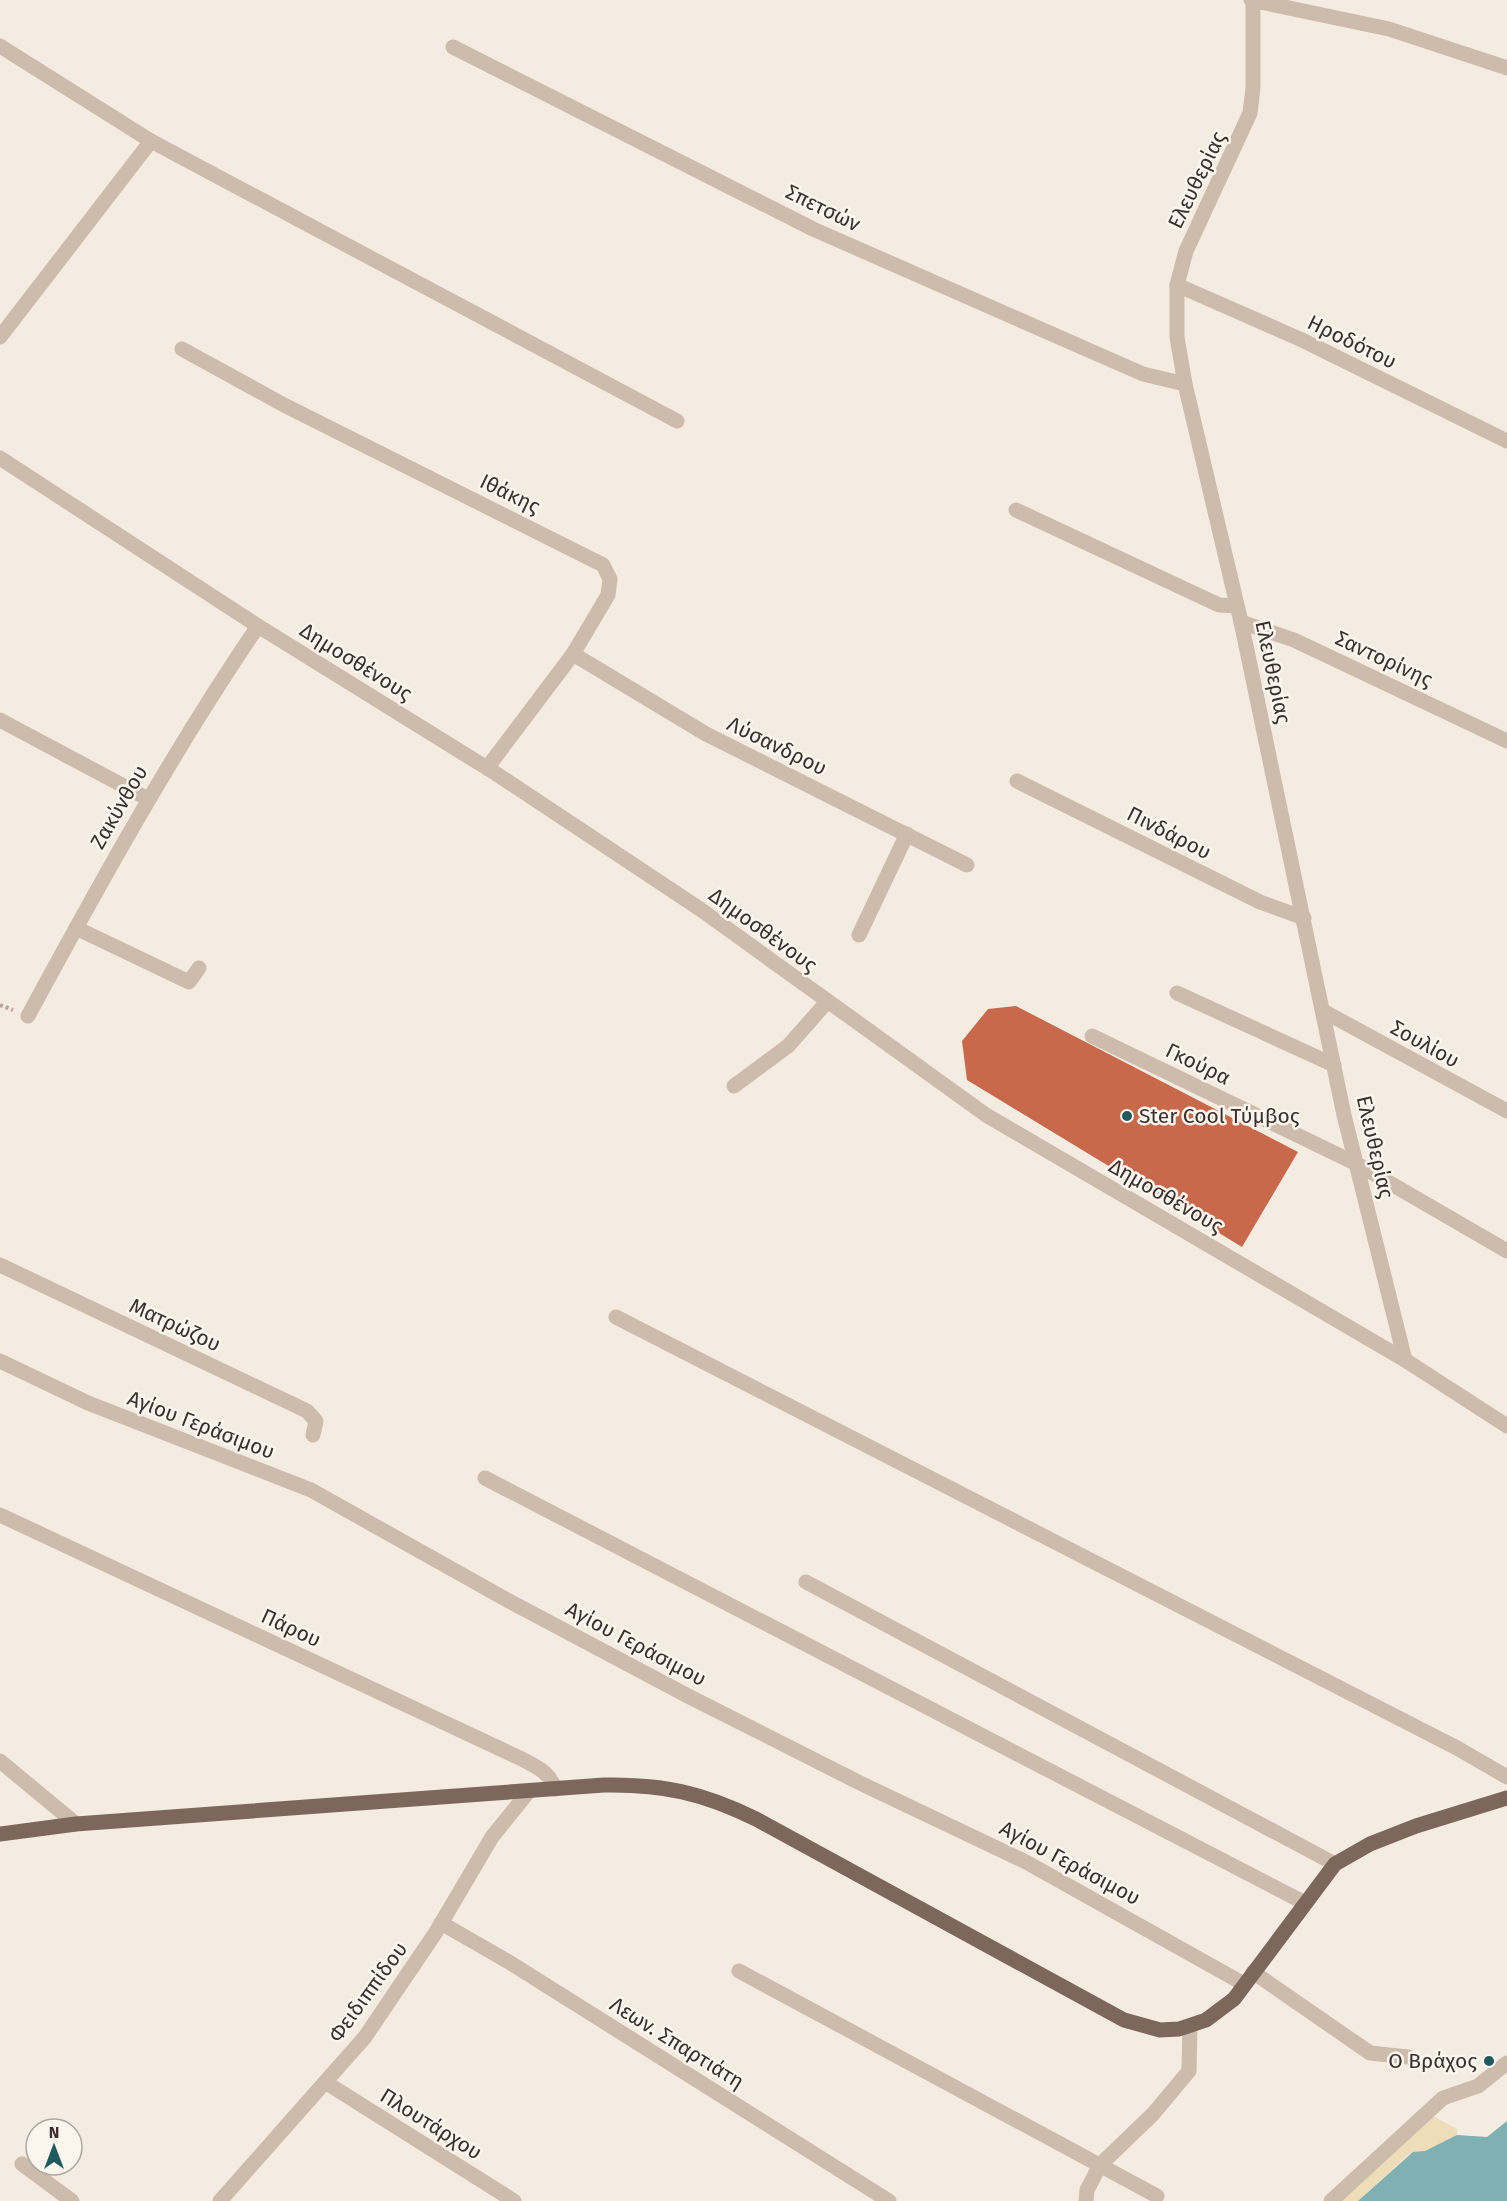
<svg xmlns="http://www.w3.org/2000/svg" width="1507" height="2201" viewBox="0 0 1507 2201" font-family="'Fira Sans',sans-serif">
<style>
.sand{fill:#efdcb8}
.water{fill:#7fb0b2}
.building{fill:#c8694b}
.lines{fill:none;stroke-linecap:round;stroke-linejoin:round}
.path{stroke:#b9a596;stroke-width:4;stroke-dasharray:3 3;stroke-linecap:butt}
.minor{stroke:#cdbbac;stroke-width:15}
.major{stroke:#7d675c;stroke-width:15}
.poi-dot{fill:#1f5a5e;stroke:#fbf5ee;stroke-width:2}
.labels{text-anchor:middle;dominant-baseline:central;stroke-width:5;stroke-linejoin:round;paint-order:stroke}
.street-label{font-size:21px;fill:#3b302b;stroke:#fbf5ee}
.poi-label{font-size:21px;fill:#3b302b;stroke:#fbf5ee;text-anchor:start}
</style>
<rect width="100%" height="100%" fill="#f4ebe1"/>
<!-- sand -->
<polygon class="sand" points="1431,2115 1457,2129 1457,2135 1425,2151 1408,2155 1358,2201 1340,2201"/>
<!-- water -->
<polygon class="water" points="1507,2121 1507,2201 1358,2201 1413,2152 1425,2151 1457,2135 1487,2137"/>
<!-- building -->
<polygon class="building" points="1016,1006 1298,1152 1242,1247 967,1080 962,1041 988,1009"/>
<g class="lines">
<!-- path -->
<polyline class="path" points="0,1005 13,1010"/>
<!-- minor -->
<g class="minor">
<polyline points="1251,0 1389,29 1507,68"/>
<polyline points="1253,1 1253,88 1250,113 1186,251 1177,285 1177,337 1185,384 1241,622 1344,1115 1405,1360"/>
<polyline points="0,46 151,141 677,421"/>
<polyline points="453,47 813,229 1143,374 1185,384"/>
<polyline points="1177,285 1302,340 1507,441"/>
<polyline points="0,337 151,141"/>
<polyline points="182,349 284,405 603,565 610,579 608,595 573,654 487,768"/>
<polyline points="0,458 258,626 495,773 700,909 986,1115 1405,1360 1507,1426"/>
<polyline points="1016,510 1219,605 1237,606"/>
<polyline points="1241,622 1294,640 1507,741"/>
<polyline points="573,654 706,734 967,865"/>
<polyline points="0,720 148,799"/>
<polyline points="1017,781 1260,902 1304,918"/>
<polyline points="76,928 189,982 199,968"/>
<polyline points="859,935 907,834"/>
<polyline points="1177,993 1334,1065"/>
<polyline points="1323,1011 1507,1111"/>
<path d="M28 1016C100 883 173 751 258 626"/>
<polyline points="1092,1036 1357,1164 1507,1251"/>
<polyline points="734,1086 788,1046 827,1002"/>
<polyline points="0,1265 307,1411 316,1421 313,1435"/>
<polyline points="616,1317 1457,1748 1507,1777"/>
<polyline points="0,1361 88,1403 311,1490 507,1600 688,1696 860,1783 1026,1862 1244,1984"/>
<polyline points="485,1478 1305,1903"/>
<path d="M0 1515 522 1759C536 1767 550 1772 555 1789"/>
<polyline points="806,1582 1335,1864"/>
<polyline points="0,1761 76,1824"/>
<polyline points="441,1923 509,1962 889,2201"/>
<polyline points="739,1971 1157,2196"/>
<polyline points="1253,1972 1370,2053 1408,2057"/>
<polyline points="325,2082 514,2201"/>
<polyline points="22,2164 72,2201"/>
<polyline points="220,2201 365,2037 436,1932 492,1837 529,1791"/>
<polyline points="1086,2201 1087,2190 1100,2165 1153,2114 1189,2071 1190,2026"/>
<polyline points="1331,2201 1443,2098 1478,2086 1507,2063"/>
</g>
<!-- major -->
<path class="major" d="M0 1834 76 1824 604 1785C663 1784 703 1793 756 1819L1124 2020 1160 2030 1179 2029 1206 2020 1234 1999 1335 1864 1370 1844 1416 1826 1507 1798"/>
</g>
<!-- markers -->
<g class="poi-dot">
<circle cx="1127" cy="1116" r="6"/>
<circle cx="1489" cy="2061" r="6"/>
</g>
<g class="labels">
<!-- street labels -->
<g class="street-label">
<text transform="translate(1197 180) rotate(-64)">Ελευθερίας</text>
<text transform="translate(823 208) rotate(26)">Σπετσών</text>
<text transform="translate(1352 342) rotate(26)">Ηροδότου</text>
<text transform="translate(510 494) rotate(26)">Ιθάκης</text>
<text transform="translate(1384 659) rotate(25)">Σαντορίνης</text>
<text transform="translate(356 662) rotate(32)">Δημοσθένους</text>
<text transform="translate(1273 672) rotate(78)">Ελευθερίας</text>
<text transform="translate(777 746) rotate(26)">Λύσανδρου</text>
<text transform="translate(119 807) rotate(-60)">Ζακύνθου</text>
<text transform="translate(1169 833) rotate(27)">Πινδάρου</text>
<text transform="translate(763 930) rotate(36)">Δημοσθένους</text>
<text transform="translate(1425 1044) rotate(29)">Σουλίου</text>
<text transform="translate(1198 1064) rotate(26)">Γκούρα</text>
<text transform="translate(1375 1147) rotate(77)">Ελευθερίας</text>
<text transform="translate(1166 1196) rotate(30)">Δημοσθένους</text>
<text transform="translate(175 1325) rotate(25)">Ματρώζου</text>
<text transform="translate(201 1425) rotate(21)">Αγίου Γεράσιμου</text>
<text transform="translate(291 1628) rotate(25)">Πάρου</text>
<text transform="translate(636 1644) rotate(28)">Αγίου Γεράσιμου</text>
<text transform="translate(1070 1863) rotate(28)">Αγίου Γεράσιμου</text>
<text transform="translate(368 1992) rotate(-54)">Φειδιππίδου</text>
<text transform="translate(677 2043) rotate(32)">Λεων. Σπαρτιάτη</text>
<text transform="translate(431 2124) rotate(32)">Πλουτάρχου</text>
</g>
<!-- poi labels -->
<g class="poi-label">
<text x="1139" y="1116">Ster Cool Τύμβος</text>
<text x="1477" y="2061" text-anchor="end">Ο Βράχος</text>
</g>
</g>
<!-- north arrow -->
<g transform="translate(54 2147)"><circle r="28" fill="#fbf5ee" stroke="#aea6a0" stroke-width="1.5"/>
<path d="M0-4.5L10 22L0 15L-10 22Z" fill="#1f5a5e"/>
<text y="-9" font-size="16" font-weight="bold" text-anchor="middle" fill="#3b302b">N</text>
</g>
</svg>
